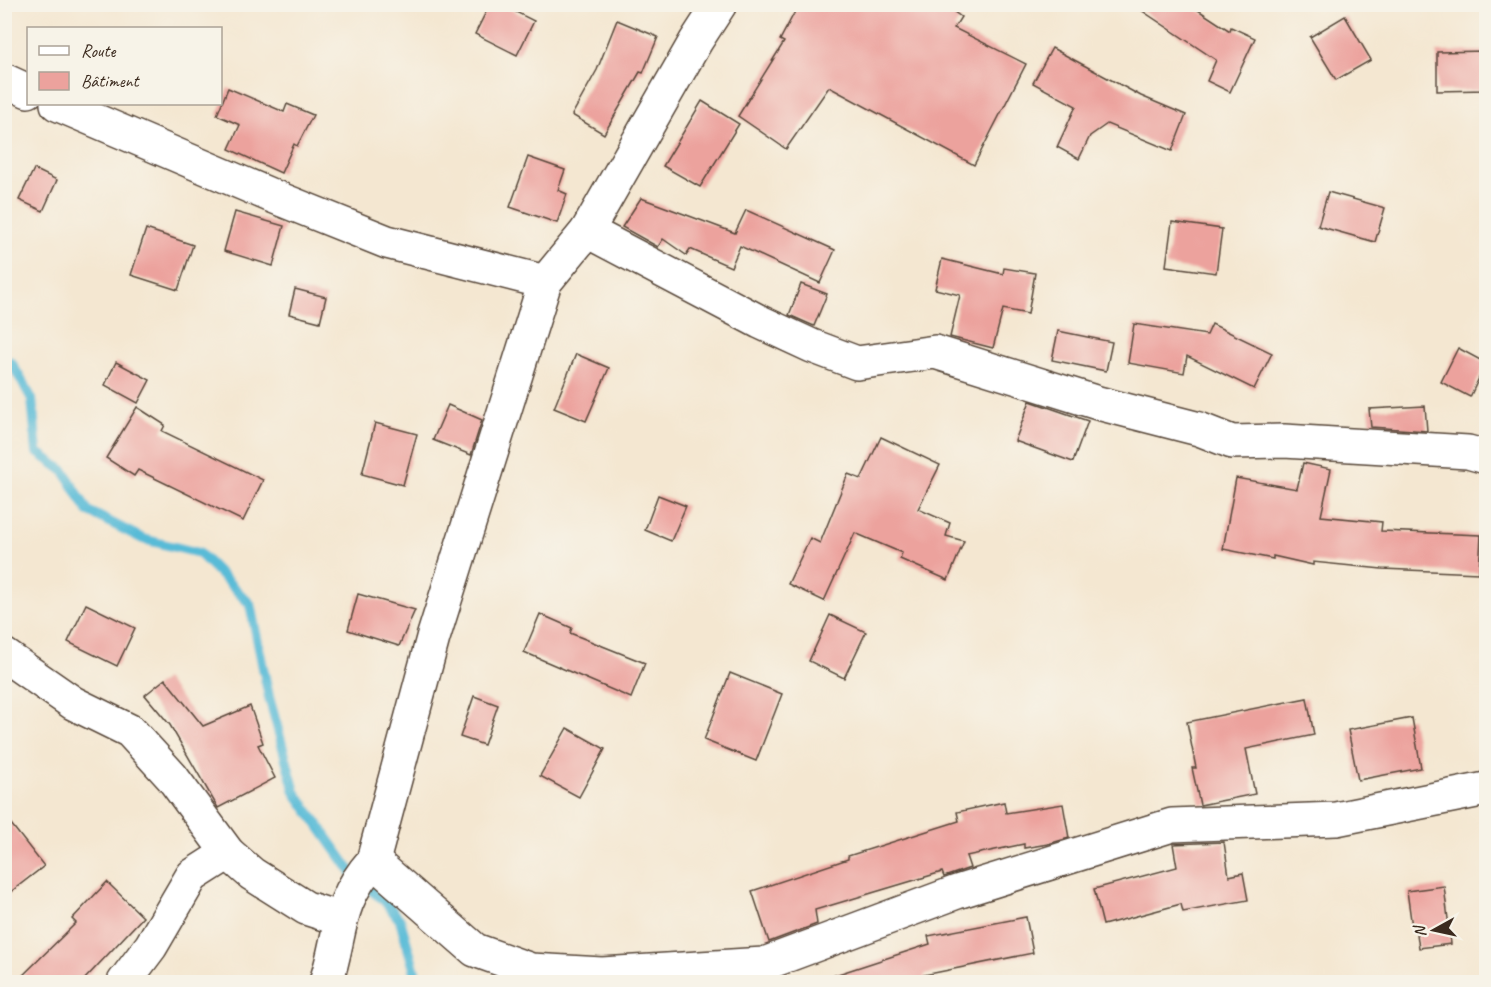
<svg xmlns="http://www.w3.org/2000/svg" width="1491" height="987" viewBox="0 0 1491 987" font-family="Caveat,sans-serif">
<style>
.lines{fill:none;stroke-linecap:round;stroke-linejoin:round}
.stream{stroke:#58bbd7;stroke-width:10}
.building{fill:#eca29d}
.minor-casing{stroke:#574639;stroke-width:36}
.minor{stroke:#fff;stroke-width:33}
</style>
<rect width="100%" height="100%" fill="#f7f3e8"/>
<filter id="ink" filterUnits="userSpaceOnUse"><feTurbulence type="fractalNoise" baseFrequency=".0167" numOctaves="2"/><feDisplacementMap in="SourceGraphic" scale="12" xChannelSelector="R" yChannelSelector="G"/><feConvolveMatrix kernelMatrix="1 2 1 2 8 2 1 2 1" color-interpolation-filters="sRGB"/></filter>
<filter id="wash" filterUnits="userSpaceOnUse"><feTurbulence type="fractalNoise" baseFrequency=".008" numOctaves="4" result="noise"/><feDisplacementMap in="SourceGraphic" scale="24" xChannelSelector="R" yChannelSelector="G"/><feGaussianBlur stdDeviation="1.35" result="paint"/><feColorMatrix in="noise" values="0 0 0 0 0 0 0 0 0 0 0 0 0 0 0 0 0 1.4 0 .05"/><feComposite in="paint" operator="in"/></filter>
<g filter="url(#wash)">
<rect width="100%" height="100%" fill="#f4e7d1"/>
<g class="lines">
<!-- stream -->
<polyline class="stream" points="4,360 11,362 32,399 37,452 64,471 88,511 143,539 199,553 250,604 269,697 295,792 357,880 383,899 400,920 418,982"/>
</g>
<g id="blocks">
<!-- building -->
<g class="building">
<polygon points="490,4 500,4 534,21 517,55 475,34"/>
<polygon points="799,4 943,4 961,17 954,28 1026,64 974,165 829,87 786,149 738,116 784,42 780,40"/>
<polygon points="1132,4 1189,4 1230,31 1231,27 1255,38 1230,92 1207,81 1216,60"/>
<polygon points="1345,16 1371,60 1336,80 1310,37"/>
<polygon points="617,20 658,37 643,73 640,72 604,134 572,115 597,70"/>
<polygon points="1052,48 1141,96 1186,115 1172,151 1107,124 1090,136 1079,159 1057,147 1076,106 1033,83"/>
<polygon points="1486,51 1486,90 1437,91 1437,52"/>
<polygon points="228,88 284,112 287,104 313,115 297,146 294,144 281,173 229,149 240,125 217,115"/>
<polygon points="702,101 739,124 700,187 663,166"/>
<polygon points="528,157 565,170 558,190 567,194 557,223 510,207"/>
<polygon points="34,169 57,180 43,211 19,200"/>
<polygon points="1328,192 1385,208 1375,242 1318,226"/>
<polygon points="641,198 735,233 746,210 835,250 820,283 740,246 731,267 690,249 686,255 663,239 658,247 622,227"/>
<polygon points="235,212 284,226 273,266 224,251"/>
<polygon points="1172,222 1222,229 1216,273 1166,266"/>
<polygon points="146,229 193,245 178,290 131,275"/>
<polygon points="942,259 1003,274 1004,268 1035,273 1028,314 1003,309 993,348 950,337 960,295 935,289"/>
<polygon points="801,284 827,294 814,326 789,315"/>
<polygon points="295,289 326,297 320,322 289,314"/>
<polygon points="1134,324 1207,335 1212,324 1272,353 1254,389 1187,356 1184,373 1128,363"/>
<polygon points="1058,331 1112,342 1106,371 1052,360"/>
<polygon points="1458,348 1486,363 1470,397 1441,382"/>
<polygon points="576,354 609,368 586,421 554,408"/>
<polygon points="116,362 150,380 138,403 105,385"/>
<polygon points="1030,401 1088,421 1073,462 1015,441"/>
<polygon points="448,405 482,420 471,455 433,440"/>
<polygon points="1425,406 1427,431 1371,427 1369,409"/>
<polygon points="137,407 165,425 162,431 263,480 243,521 138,470 134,476 106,458"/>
<polygon points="375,423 417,434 403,485 362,474"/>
<polygon points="881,437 940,465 918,509 950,523 946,536 964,541 948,580 900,559 902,553 855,533 824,601 788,584 810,538 820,543 848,474 861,479"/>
<polygon points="1303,463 1331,469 1321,516 1382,522 1381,531 1481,535 1479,573 1382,569 1313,562 1313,565 1273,556 1273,559 1223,549 1236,478 1297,489"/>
<polygon points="658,495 686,506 671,541 645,530"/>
<polygon points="358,594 415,610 399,646 348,630"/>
<polygon points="86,604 135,628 117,666 68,642"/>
<polygon points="540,614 572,628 570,633 645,663 631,698 524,652"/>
<polygon points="830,615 866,632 844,678 809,661"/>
<polygon points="730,673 782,694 756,761 704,740"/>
<polygon points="165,679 203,726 250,706 263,743 258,745 275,778 218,808 170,725 145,695"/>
<polygon points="474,696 498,705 484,745 460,737"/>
<polygon points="1307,698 1314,735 1246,749 1255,794 1200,805 1192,768 1196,768 1187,722"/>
<polygon points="1412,718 1421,768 1358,780 1348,730"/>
<polygon points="567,728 605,749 579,797 540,776"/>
<polygon points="1004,802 1006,813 1063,804 1069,838 1048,844 1024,848 1024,844 966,856 970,868 944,877 942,872 815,910 817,924 769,942 752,891 848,859 848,856 959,821 957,812"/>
<polygon points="4,815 44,866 4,897"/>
<polygon points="1224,842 1229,876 1243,873 1248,900 1183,912 1181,904 1103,925 1094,889 1177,867 1173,844"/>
<polygon points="107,882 143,917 82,982 16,982 76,923 72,919"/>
<polygon points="1444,886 1451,944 1419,948 1416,927 1412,927 1407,891"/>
<polygon points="1026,917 1033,953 924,975 927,982 830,982 829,977 930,944 928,936"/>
</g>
</g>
</g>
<g filter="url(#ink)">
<use href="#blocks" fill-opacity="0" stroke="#574639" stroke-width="1.5"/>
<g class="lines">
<defs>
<g id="minor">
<polyline points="4,80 28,91"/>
<polyline points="57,104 270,195 387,242 545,282"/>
<polyline points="587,231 760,322 812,346 857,363 935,352 1098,403 1199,429 1232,442 1284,441 1468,452 1486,457"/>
<polyline points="4,655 73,703 130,731 172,777 228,853 252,874 306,908 340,919"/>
<polyline points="373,861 475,950 531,970 602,974 764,964 957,892 1172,825 1336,819 1486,789"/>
<polyline points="124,982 151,946 192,876 228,853"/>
<path d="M326 982C342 934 335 904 373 861L433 638 545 282 587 231 696 41 720 4"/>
</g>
</defs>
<!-- minor casing -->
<use href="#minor" class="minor-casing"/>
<!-- minor -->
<use href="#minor" class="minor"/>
</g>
</g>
<!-- margin -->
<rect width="1491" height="987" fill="none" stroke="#f7f3e8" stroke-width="24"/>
<!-- legend -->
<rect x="27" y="27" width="195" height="78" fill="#f7f3e8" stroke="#aca397" stroke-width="1.5"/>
<rect x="39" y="46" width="30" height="9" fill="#ffffff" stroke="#aca397" stroke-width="1.5"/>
<text x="81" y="57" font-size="18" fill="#3b2a1e">Route</text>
<rect x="39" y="72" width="30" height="18" fill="#eca29d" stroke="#aca397" stroke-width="1.5"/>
<text x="81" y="87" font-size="18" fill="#3b2a1e">Bâtiment</text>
<!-- north arrow -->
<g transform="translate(1434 930) rotate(262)" stroke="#f7f3e8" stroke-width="4.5" paint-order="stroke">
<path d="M0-4.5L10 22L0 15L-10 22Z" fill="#3b2a1e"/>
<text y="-9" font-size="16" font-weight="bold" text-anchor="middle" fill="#3b2a1e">N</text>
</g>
</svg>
